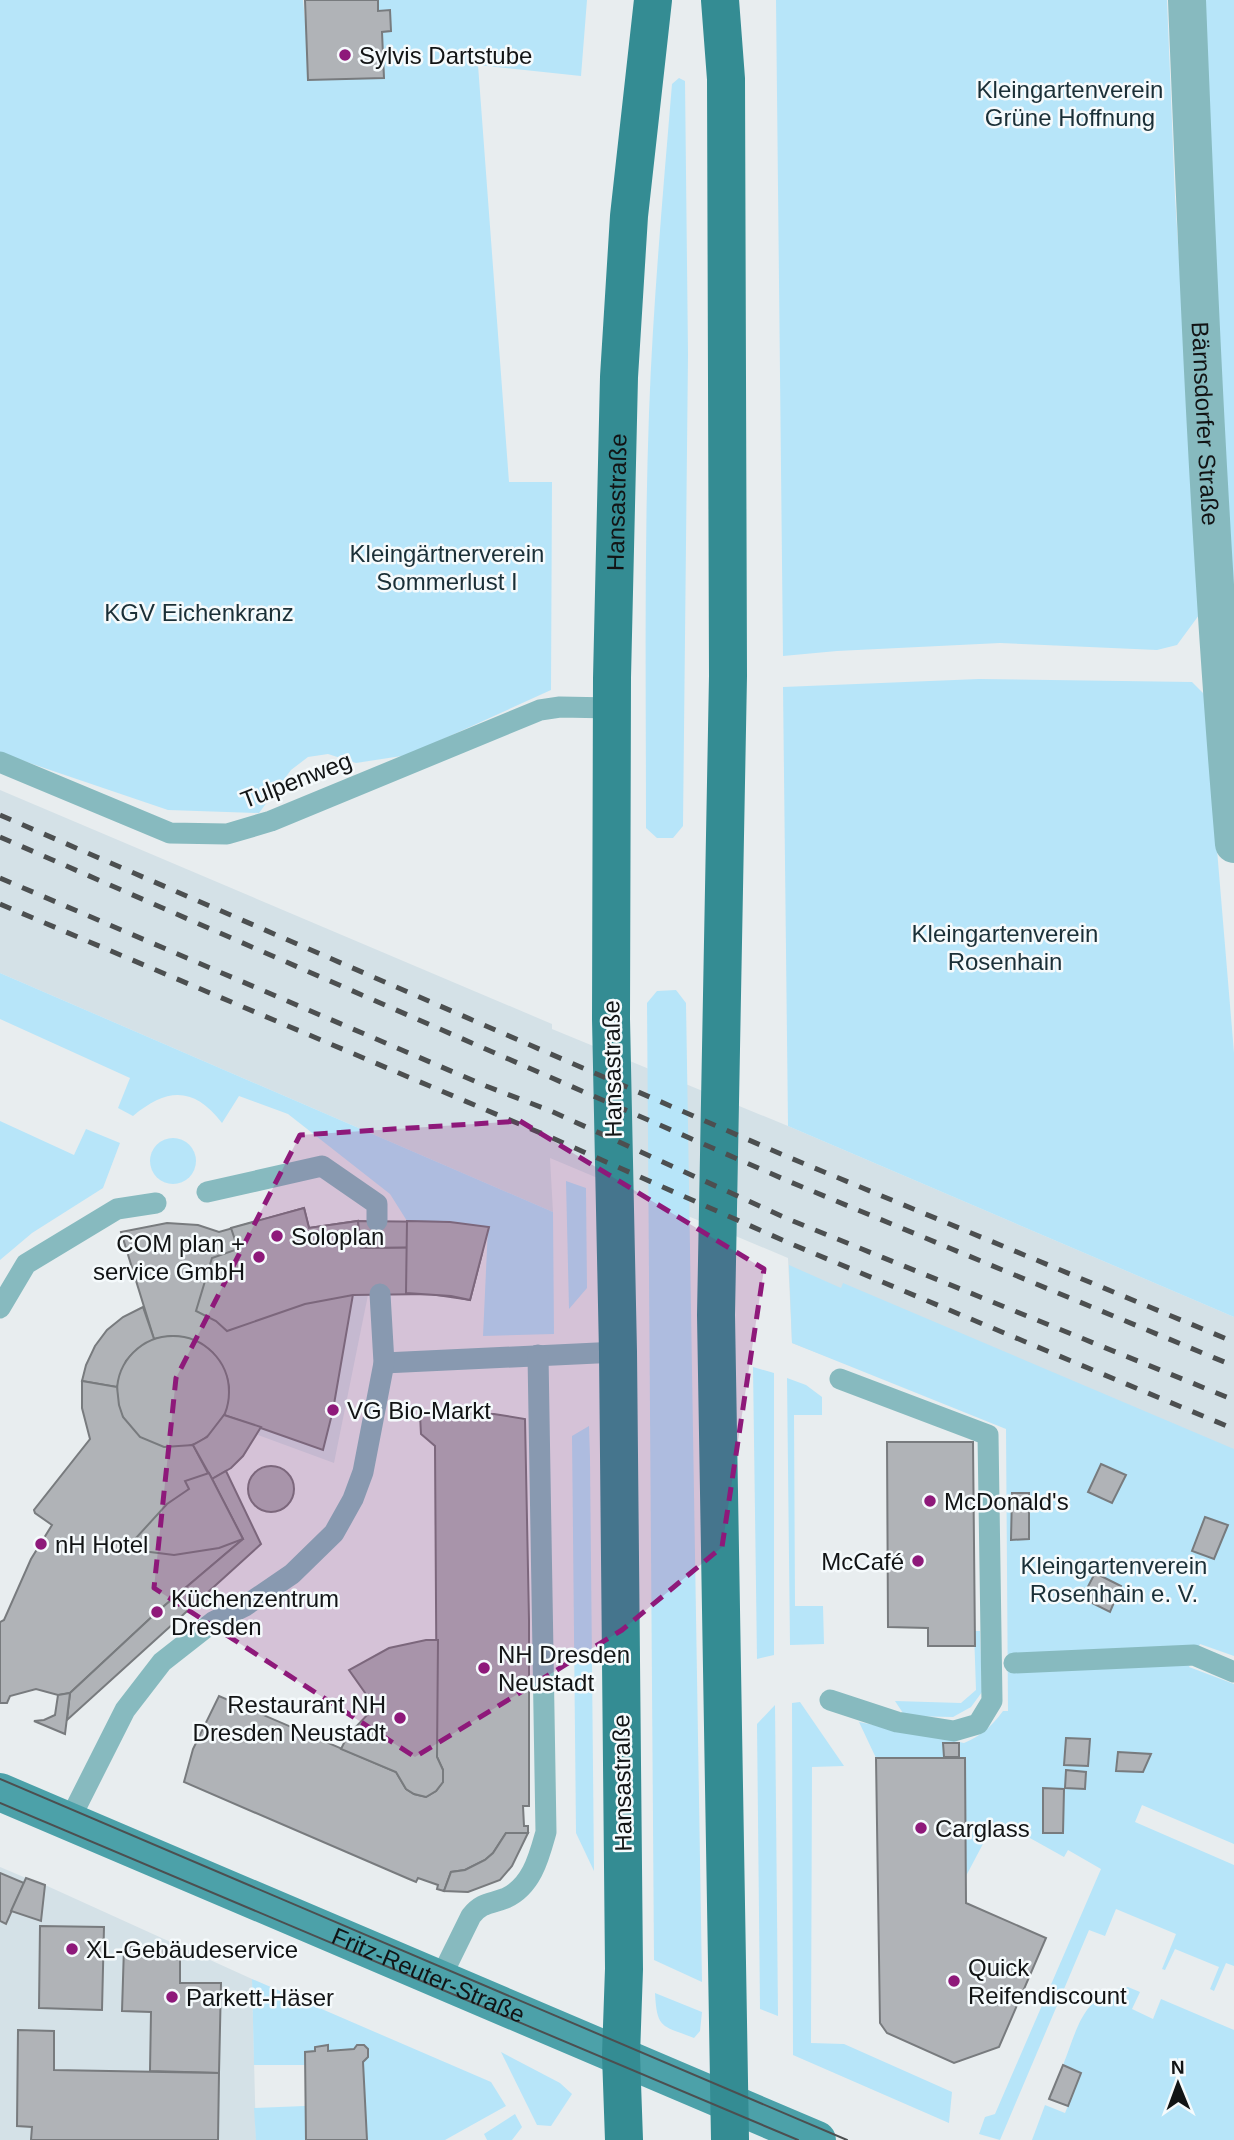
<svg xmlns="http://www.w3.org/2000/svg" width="1234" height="2140" viewBox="0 0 1234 2140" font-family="Helvetica,sans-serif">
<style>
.built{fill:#d4e1e7}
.green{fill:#b7e5f9}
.building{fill:#b0b3b7;stroke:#787b7e;stroke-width:2}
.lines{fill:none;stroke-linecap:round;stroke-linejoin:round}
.lane{stroke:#87babf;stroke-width:21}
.street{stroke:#87babf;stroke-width:38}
.secondary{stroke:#4ca1a9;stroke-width:38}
.primary{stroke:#348c93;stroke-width:38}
.tram{stroke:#4c4f50;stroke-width:2}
.rail{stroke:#4c4f50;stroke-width:5;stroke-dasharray:12 12;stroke-linecap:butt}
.marked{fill:#8e197a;fill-opacity:0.2;stroke:#8e197a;stroke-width:5;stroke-dasharray:14 9;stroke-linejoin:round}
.poi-dot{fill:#8e197a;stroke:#f5fafc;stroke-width:2.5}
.labels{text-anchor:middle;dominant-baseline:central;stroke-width:5;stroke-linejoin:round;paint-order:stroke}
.poi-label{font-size:24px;fill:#121415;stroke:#f5fafc;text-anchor:start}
.park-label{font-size:24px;fill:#1a2f37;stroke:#f5fafc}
.street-label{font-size:24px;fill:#121415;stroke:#f5fafc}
</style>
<rect width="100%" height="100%" fill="#e8edef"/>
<!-- built -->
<g class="built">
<polygon points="0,790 552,1024 552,1029 788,1126 1234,1317 1234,1514 792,1343 788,1258 550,1158 553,1212 0,973"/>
<polygon points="353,1295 368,1295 334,1463 258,1435 261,1427 323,1449 333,1410"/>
<polygon points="0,1867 26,1878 12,1911 41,1921 45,1885 252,1979 256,2140 0,2140"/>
</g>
<!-- green -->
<g class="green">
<polygon points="0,0 303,0 306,30 305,0 587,0 581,76 478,65 509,482 552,482 551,690 408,755 356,763 328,754 308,757 291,770 259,813 168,810 0,753"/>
<polygon points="776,0 1167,0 1175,197 1202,611 1177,645 1157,650 1000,643 837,651 783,656"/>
<polygon points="1202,0 1234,0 1234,682"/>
<path d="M679 78 685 81 688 355 683 826 673 838H657L646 828C646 690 644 551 649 413 653 303 663 193 672 84Z"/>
<polygon points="979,679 1192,682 1204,694 1234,1053 1234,1317 788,1126 783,687"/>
<path d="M0 973 553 1212 554 1334 483 1336 488 1227 450 1222 407 1221 390 1194 288 1114 239 1096 222 1123C194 1087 168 1087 133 1116L118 1108 130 1078 0 1019Z"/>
<polygon points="676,990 686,1003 702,1982 654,1960 647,1003 657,991"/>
<polygon points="0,1121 74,1155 86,1129 120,1143 103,1188 32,1233 0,1260"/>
<circle cx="173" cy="1161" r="23"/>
<polygon points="566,1181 586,1188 587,1288 569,1309"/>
<path d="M789 1265 841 1288 843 1283 1234 1449V1656L1200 1644 1189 1667 1234 1684V1844L1142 1805 1135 1822 1234 1865V1966L1226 1963 1214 1991 1210 1989 1219 1967 1175 1949 1165 1970 1162 1969 1176 1934 1116 1909 1105 1936 1089 1930 1000 2140 979 2134 985 2117 995 2114 1101 1869 1068 1850 1064 1857 1010 1827 993 1825 966 1876 965 1758H876L859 1722 964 1743C981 1736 991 1727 1003 1711H1008L1006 1429 792 1343Z"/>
<polygon points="753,1367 774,1373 774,1655 757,1659"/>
<circle cx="172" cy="1394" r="23"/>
<polygon points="787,1378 806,1385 822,1397 822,1415 794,1415 795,1606 823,1606 824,1644 790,1645"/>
<polygon points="589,1426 590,1457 594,1871 576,1833 572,1436"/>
<polygon points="974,1631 980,1631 982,1692 971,1707 953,1717 905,1716 895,1701 961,1703 976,1690"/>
<polygon points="800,1702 844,1766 812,1767 811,2043 844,2044 952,2092 949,2123 793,2055 792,1703"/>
<polygon points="775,1705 778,2016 760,2009 757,1724"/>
<polygon points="252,1979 491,2082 506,2106 445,2140 256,2140 254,2108 305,2106 305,2065 254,2065"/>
<path d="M1128 1987 1140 1992 1132 2009 1153 2019 1161 1999 1234 2030V2140H1032L1045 2105 1065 2113 1081 2074 1063 2065C1078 2028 1082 1994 1128 1987Z"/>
<path d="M655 1993 702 2012 700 2031 694 2038C662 2025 657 2030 655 1993Z"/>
<polygon points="501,2052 560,2083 572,2094 551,2126 537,2125"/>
<polygon points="515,2114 522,2127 512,2140 487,2140 484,2134"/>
</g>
<!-- building -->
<g class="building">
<polygon points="305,0 378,0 378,11 390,10 391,31 382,32 384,78 308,80"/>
<polygon points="304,1208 309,1228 358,1221 361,1248 333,1410 323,1450 224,1415 229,1388 227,1377 213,1353 201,1344 182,1337 171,1336 154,1339 121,1232 167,1223 198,1225 219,1232"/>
<polygon points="304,1208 309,1228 358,1221 361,1248 430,1247 482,1253 470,1300 430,1294 353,1295 305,1304 227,1331 216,1321 196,1311 212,1258 238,1249 231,1228"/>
<polygon points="358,1221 442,1222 441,1247 361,1248"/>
<polygon points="407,1221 450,1222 489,1227 470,1300 451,1296 406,1293"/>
<polygon points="143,1307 154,1339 133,1353 126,1361 117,1387 82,1381 86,1365 95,1346 107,1330 123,1317"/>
<circle cx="173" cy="1392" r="56"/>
<polygon points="82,1381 117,1387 119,1405 123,1417 140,1437 164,1447 193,1445 243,1539 157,1612 70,1693 58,1695 36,1689 10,1696 7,1703 0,1703 0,1622 4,1620 31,1559 52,1525 35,1513 34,1510 90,1439 82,1408"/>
<polygon points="439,1413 494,1414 525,1419 529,1620 529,1806 523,1806 524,1826 528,1826 528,1833 506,1833 493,1853 485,1860 465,1870 451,1872 444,1891 437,1889 438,1885 418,1878 416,1882 409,1879 184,1782 193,1749 219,1696 396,1772 406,1789 414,1794 426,1797 436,1791 443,1782 443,1770 437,1757 435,1446 421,1434 420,1415"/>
<polygon points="224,1415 261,1427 243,1456 231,1468 212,1479 193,1445 207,1437"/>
<polygon points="887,1442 973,1442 975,1646 928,1646 928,1628 888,1627"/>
<polygon points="1101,1464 1126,1475 1112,1503 1088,1492"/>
<circle cx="271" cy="1489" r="23"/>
<polygon points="226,1471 261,1544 67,1720 70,1693 157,1612 243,1539 212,1479"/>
<polygon points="209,1473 243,1539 219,1548 174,1555 126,1549 167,1504 189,1489 185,1481"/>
<polygon points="1012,1493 1029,1493 1029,1539 1011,1540"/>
<polygon points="1205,1517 1228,1525 1214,1559 1192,1551"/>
<polygon points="1095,1573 1121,1586 1110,1612 1082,1598"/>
<polygon points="426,1640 438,1640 437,1757 443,1770 443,1782 436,1791 426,1797 414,1794 406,1789 396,1772 341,1749 348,1735 375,1707 349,1670 389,1648"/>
<polygon points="70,1693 65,1734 34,1721 44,1720 55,1715 58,1695"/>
<polygon points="1066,1738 1090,1739 1088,1766 1064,1765"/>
<polygon points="943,1743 959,1743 959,1757 944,1757"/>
<polygon points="1118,1752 1151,1754 1143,1772 1116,1771"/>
<polygon points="876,1758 965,1758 966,1903 1046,1938 999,2047 954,2063 887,2033 880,2023"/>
<polygon points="1066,1770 1086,1772 1085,1789 1065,1788"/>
<polygon points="1043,1788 1064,1789 1063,1833 1043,1833"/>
<polygon points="506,1833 528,1833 512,1866 500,1880 468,1892 444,1891 451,1872 465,1870 485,1860 493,1853"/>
<polygon points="0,1873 24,1883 6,1924 0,1921"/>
<polygon points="26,1878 45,1885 41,1921 11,1911"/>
<polygon points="40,1926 104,1927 102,2010 39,2008"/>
<polygon points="124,1947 180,1948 180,1983 221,1983 219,2073 150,2071 151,2012 122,2011"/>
<polygon points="18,2030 54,2031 54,2070 219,2073 218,2140 31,2140 32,2127 17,2126"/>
<polygon points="328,2045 328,2051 354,2049 357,2045 364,2045 368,2049 368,2057 363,2062 367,2140 306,2140 305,2052 315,2051 315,2047"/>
<polygon points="1063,2065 1081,2073 1068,2106 1049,2099"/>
</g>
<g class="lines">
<!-- lane -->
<g class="lane">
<polyline points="0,762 170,833 227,834 271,821 540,710 560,707 612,708"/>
<polyline points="207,1192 322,1166 377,1204 377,1221"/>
<polyline points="0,1308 26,1264 117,1209 156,1203"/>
<polyline points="384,1363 618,1352"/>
<polyline points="1014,1663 1194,1655 1234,1672"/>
<polyline points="830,1700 897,1722 954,1731 978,1724 992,1701 988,1435 840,1379"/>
<polyline points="69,1821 125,1710 162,1662 213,1622 245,1606 292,1574 334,1533 353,1499 363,1472 384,1363 380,1294"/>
<path d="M440 1979 471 1916C482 1902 491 1904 506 1898 532 1886 539 1857 546 1832L538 1355"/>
</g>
<!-- street -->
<path class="street" id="s1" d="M1187 0C1198 282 1210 563 1234 844"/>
<!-- secondary -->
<path class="secondary" id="s2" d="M0 1792 817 2140"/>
<!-- primary -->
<g class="primary">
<polyline points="720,0 726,79 728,676 716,1315 730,2140"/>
<path id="s3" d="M624 2140 621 2055 624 1969 618 1352 611 1019 612 678 619 377 629 216 653 0"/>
</g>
<!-- tram -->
<g class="tram">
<polyline points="0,1779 847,2140"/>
<polyline points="0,1803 798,2140"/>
</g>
<!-- rail -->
<g class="rail">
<polyline points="0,815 788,1157 1234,1342"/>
<polyline points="0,837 788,1181 1234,1366"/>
<polyline points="0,878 486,1086 551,1111 788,1219 1234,1400"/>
<polyline points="0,904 550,1137 789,1243 1234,1429"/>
</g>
</g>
<!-- marked area -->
<path class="marked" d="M520 1121 764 1269 722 1547 622 1630 415 1757 154 1588 176 1378 300 1135Z"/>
<!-- markers -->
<g class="poi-dot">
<circle cx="345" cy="55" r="7"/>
<circle cx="277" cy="1236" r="7"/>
<circle cx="259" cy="1257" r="7"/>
<circle cx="333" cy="1410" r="7"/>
<circle cx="930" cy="1501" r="7"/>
<circle cx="41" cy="1544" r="7"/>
<circle cx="918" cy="1561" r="7"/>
<circle cx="157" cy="1612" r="7"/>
<circle cx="484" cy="1668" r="7"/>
<circle cx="400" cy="1718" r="7"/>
<circle cx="921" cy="1828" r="7"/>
<circle cx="72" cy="1949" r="7"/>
<circle cx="954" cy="1981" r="7"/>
<circle cx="172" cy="1997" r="7"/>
</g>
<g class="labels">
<!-- poi labels -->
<g class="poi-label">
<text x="359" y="55">Sylvis Dartstube</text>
<text x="291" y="1236">Soloplan</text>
<text x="245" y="1243" text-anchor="end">COM plan +<tspan x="245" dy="28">service GmbH</tspan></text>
<text x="347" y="1410">VG Bio-Markt</text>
<text x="944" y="1501">McDonald's</text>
<text x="55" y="1544">nH Hotel</text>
<text x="904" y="1561" text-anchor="end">McCafé</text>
<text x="171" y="1598">Küchenzentrum<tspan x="171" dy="28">Dresden</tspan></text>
<text x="498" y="1654">NH Dresden<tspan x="498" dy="28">Neustadt</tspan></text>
<text x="386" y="1704" text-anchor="end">Restaurant NH<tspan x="386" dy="28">Dresden Neustadt</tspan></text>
<text x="935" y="1828">Carglass</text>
<text x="86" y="1949">XL-Gebäudeservice</text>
<text x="968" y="1967">Quick<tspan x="968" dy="28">Reifendiscount</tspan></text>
<text x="186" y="1997">Parkett-Häser</text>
</g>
<!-- park labels -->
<g class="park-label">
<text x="1070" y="89">Kleingartenverein<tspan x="1070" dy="28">Grüne Hoffnung</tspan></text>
<text x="447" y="553">Kleingärtnerverein<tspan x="447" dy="28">Sommerlust I</tspan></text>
<text x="199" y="612">KGV Eichenkranz</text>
<text x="1005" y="933">Kleingartenverein<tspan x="1005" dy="28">Rosenhain</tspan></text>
<text x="1114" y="1565">Kleingartenverein<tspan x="1114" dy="28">Rosenhain e. V.</tspan></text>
</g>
<!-- street labels -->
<g class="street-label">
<text stroke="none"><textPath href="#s1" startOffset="424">Bärnsdorfer Straße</textPath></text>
<text stroke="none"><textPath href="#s3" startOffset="1638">Hansastraße</textPath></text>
<text transform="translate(296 780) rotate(-21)">Tulpenweg</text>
<text transform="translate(612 1069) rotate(-91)">Hansastraße</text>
<text transform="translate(622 1783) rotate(-91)">Hansastraße</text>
<text stroke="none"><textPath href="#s2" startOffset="466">Fritz-Reuter-Straße</textPath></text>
</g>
</g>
<!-- north arrow -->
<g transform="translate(1178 2084) rotate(359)" stroke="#f5fafc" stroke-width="5" paint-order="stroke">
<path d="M0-5L12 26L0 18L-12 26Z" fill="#121415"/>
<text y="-10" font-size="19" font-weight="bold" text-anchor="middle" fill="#121415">N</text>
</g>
</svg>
